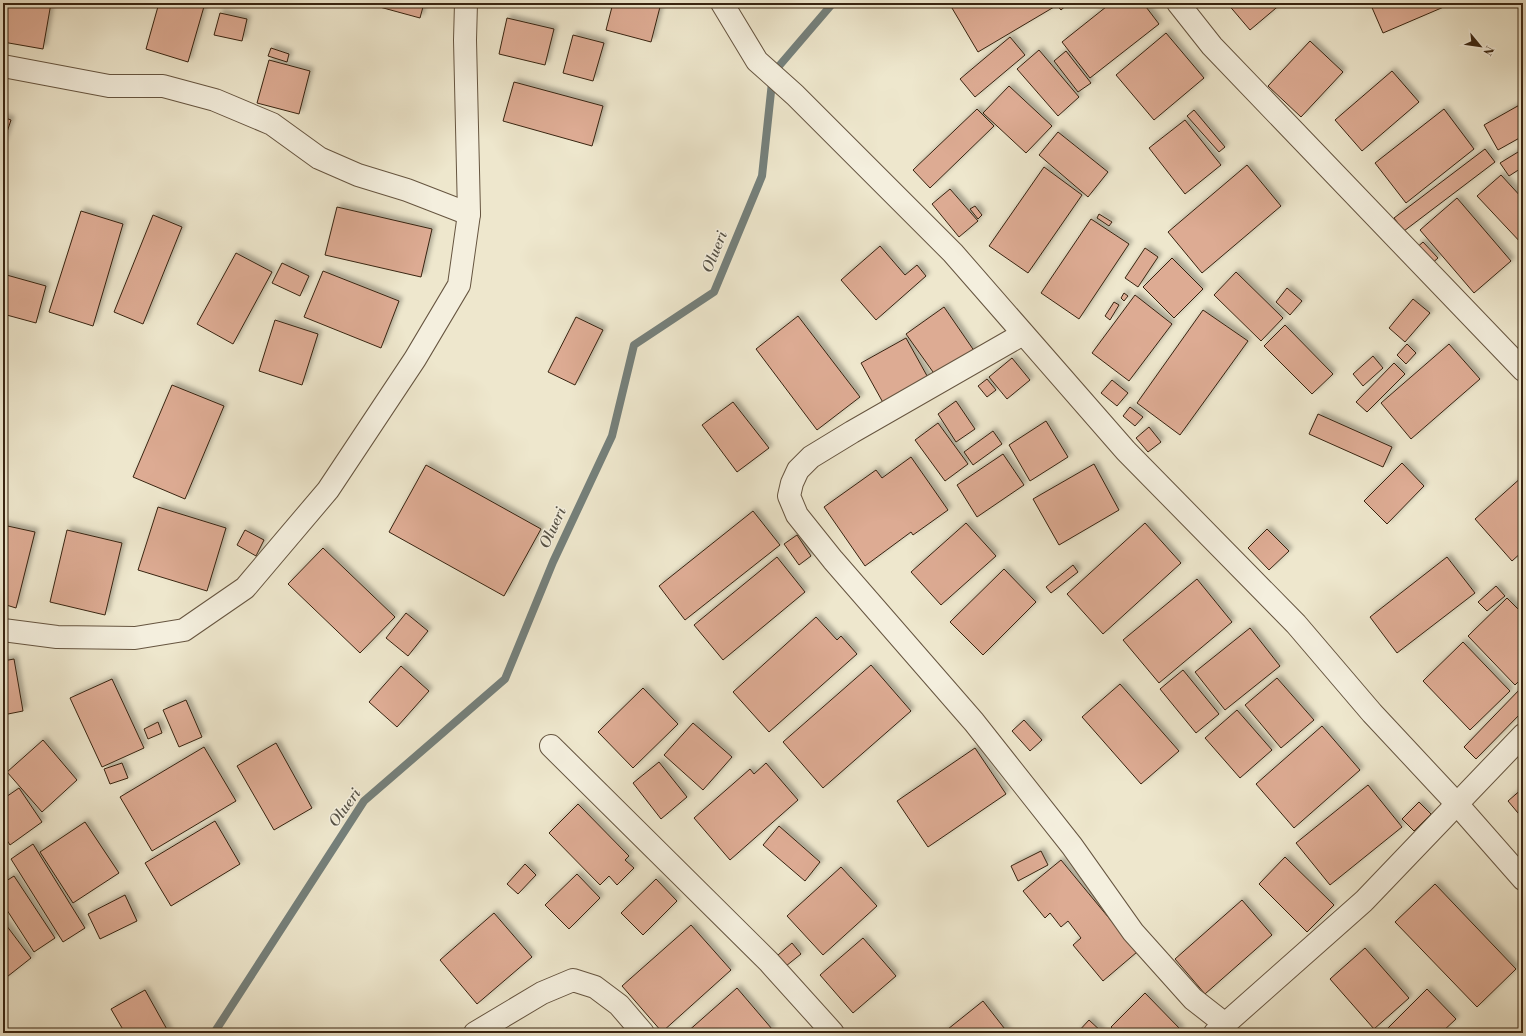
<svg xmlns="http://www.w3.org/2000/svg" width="1526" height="1036" viewBox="0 0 1526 1036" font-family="'Libre Bodoni',serif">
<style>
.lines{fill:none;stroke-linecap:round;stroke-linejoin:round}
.stream{stroke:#75807b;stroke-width:8}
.building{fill:#ddab93;stroke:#382411;filter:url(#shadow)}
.minor-casing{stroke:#665540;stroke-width:24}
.minor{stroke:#f4efde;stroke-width:22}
.labels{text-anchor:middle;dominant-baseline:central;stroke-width:3;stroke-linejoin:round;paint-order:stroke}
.water-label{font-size:15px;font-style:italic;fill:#565246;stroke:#f4efde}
</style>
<defs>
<filter id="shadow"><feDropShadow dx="3.5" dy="-3.5" stdDeviation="2" flood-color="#0004"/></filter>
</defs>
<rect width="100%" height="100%" fill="#eee7cd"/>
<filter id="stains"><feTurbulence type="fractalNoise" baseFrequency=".005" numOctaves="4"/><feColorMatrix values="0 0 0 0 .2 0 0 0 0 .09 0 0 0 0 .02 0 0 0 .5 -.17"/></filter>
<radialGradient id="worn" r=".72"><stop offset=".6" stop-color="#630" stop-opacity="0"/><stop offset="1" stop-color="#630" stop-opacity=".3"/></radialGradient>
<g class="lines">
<!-- stream -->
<polyline class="stream" points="214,1033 364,801 505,679 553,562 612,436 634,345 714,292 762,176 773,73 833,3"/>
</g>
<!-- building -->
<g class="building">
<polygon points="3,3 51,3 43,49 3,42"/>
<polygon points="159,3 205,3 188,62 146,49"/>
<polygon points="377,3 424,3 420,18 376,6"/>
<polygon points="613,3 661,3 651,42 606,30"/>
<polygon points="949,3 1052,3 1054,7 978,52"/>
<polygon points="1055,3 1069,3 1061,10"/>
<polygon points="1111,3 1143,3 1159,24 1090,78 1062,42"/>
<polygon points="1227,3 1282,3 1250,30"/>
<polygon points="1370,3 1453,3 1383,33"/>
<polygon points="220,13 247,19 242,41 214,35"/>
<polygon points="507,18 554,29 545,65 499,54"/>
<polygon points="1166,33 1204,78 1154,120 1116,75"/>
<polygon points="573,35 604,43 593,81 563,73"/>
<polygon points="1010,37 1025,55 975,97 960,79"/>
<polygon points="1310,41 1343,72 1301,117 1268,86"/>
<polygon points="271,48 289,54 287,62 268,56"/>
<polygon points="1039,50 1079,97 1058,116 1017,69"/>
<polygon points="1066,51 1091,83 1078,92 1054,61"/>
<polygon points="269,60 310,71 299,114 257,103"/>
<polygon points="1392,71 1419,102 1362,151 1335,120"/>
<polygon points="514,82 603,106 592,146 503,121"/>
<polygon points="1009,86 1052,126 1026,153 983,113"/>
<polygon points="1523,103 1523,136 1498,150 1484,125"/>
<polygon points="977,109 994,126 930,188 913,170"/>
<polygon points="1444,109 1474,149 1406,203 1375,163"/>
<polygon points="1194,110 1225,147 1219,152 1187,116"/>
<polygon points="3,117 11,120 3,144"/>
<polygon points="1185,120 1221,165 1185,194 1149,148"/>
<polygon points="1058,132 1108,172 1088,197 1039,155"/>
<polygon points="1485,149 1495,162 1404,231 1394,218"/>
<polygon points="1523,149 1523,167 1509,176 1500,163"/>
<polygon points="1247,165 1281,206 1202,273 1168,232"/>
<polygon points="1044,167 1082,195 1028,273 989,246"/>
<polygon points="1501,175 1523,199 1523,245 1477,196"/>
<polygon points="950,189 978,221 959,237 932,204"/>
<polygon points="1457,198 1511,261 1474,293 1420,230"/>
<polygon points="975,206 982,215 978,219 970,209"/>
<polygon points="337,207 432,229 421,277 325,255"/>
<polygon points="81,211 123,224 93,326 49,312"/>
<polygon points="1099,214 1112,222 1109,226 1097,218"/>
<polygon points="153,215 182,227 143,324 114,312"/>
<polygon points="1091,219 1129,244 1079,319 1041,293"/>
<polygon points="1423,242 1438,258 1430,265 1415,249"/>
<polygon points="880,246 905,275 917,265 926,276 876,320 841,280"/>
<polygon points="1145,248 1158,257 1138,287 1125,278"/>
<polygon points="236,253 272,272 233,344 197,324"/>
<polygon points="1172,258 1203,289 1174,318 1143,287"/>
<polygon points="282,263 309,276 300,296 272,283"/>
<polygon points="323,271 399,301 381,348 304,317"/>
<polygon points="1236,272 1283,318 1261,341 1214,295"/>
<polygon points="3,274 46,286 36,323 3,314"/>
<polygon points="1287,288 1302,301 1290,315 1276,302"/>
<polygon points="1124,293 1128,296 1124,301 1121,298"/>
<polygon points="1135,295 1172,324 1129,381 1092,353"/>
<polygon points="1413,299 1430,313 1405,342 1389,328"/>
<polygon points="1114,302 1119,305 1110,320 1105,316"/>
<polygon points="944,307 975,352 938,379 906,334"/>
<polygon points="1203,310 1248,341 1180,435 1137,403"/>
<polygon points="798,316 860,397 817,430 756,349"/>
<polygon points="576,317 603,330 575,385 548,372"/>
<polygon points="275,320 318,334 302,385 259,371"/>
<polygon points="1285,325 1333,374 1312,394 1264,346"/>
<polygon points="906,338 931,383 886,408 861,363"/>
<polygon points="1407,344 1416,353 1406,364 1397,355"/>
<polygon points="1449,344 1480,379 1411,439 1381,403"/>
<polygon points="1373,356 1383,368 1363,386 1353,374"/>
<polygon points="1012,358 1030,380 1007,399 989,377"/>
<polygon points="1394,363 1405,374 1367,412 1356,402"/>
<polygon points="987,379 996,390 987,397 978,386"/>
<polygon points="1112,380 1128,393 1117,406 1101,393"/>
<polygon points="172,385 224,406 185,499 133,477"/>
<polygon points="956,401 975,429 956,442 938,414"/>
<polygon points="733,402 769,448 737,472 702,425"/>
<polygon points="1130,407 1143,417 1135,426 1123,416"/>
<polygon points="1318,414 1392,447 1383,467 1309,434"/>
<polygon points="1046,421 1068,457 1030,481 1009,445"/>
<polygon points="938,423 968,464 945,481 915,440"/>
<polygon points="1149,427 1161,442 1148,452 1136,438"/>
<polygon points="993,431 1002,444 973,465 964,452"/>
<polygon points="1003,454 1024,485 977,517 957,485"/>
<polygon points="911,457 948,510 913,535 911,532 865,566 824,507 876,470 882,478"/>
<polygon points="1402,463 1424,486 1387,524 1364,501"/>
<polygon points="1094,464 1119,510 1059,545 1033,499"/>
<polygon points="426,465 541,529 504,596 389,532"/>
<polygon points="1523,476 1523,551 1512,561 1475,519"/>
<polygon points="158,507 226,528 207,591 138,570"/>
<polygon points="753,511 780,545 685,620 659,586"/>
<polygon points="966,523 996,556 941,605 911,572"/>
<polygon points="1145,523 1181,563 1103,634 1067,594"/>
<polygon points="3,525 35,532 16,608 3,604"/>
<polygon points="1267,529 1289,551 1269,570 1248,548"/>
<polygon points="67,530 122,543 105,615 50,602"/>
<polygon points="245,530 264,540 256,556 237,545"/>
<polygon points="797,535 811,556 799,565 784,544"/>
<polygon points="323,548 395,617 360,653 288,584"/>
<polygon points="777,557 805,592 723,660 694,625"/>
<polygon points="1447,557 1475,593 1397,653 1370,617"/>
<polygon points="1073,565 1078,572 1051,593 1046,587"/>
<polygon points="1004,569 1036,602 983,655 950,622"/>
<polygon points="1197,579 1232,622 1159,683 1123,640"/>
<polygon points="1496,586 1505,596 1487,611 1478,602"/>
<polygon points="1507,598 1523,614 1523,677 1515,685 1468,636"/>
<polygon points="406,613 428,631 408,656 386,638"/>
<polygon points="816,617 837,640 841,636 857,654 769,732 733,692"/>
<polygon points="1250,628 1280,666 1225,710 1195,672"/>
<polygon points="1463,642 1510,691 1470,730 1423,681"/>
<polygon points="14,659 23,711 3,715 3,661"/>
<polygon points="871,665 911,711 823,788 783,742"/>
<polygon points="401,666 429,691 397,727 369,702"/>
<polygon points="1183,670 1219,714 1196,733 1160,689"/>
<polygon points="1277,678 1314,720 1281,748 1245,705"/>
<polygon points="112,679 144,748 102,767 70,698"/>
<polygon points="1120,684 1179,751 1141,784 1082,717"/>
<polygon points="1523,686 1523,711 1476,759 1464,747"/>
<polygon points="643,688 678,724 633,768 598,732"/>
<polygon points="186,700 202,737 179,747 163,710"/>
<polygon points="1237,710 1272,750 1240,778 1205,738"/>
<polygon points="1024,720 1042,740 1030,751 1012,731"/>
<polygon points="158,722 162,733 148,739 144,729"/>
<polygon points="693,723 732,757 703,790 664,755"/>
<polygon points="1322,726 1360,770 1294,828 1256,784"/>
<polygon points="43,740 77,780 42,812 7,772"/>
<polygon points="276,743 312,808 274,830 237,766"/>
<polygon points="204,747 236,801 152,851 120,797"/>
<polygon points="975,748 1006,794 928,847 897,801"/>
<polygon points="659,762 687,797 661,819 633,783"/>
<polygon points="122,763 128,778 110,784 104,769"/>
<polygon points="766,763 798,800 730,860 694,818 750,769 754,774"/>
<polygon points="1368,785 1402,827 1330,885 1296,843"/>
<polygon points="19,788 42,822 10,845 3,834 3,799"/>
<polygon points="1523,788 1523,819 1508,801"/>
<polygon points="1419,802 1431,814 1414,831 1402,819"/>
<polygon points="578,804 629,856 625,860 634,868 617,885 609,876 600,885 549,833"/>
<polygon points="215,821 240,864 171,906 145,863"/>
<polygon points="85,822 119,873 73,903 40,852"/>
<polygon points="779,826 820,862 805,881 763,845"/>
<polygon points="33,844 85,928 63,942 11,859"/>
<polygon points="1041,851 1048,865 1018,881 1011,866"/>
<polygon points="1285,857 1334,905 1307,932 1259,884"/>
<polygon points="1061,860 1137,952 1103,981 1073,945 1081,938 1068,921 1061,927 1050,913 1045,918 1023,891"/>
<polygon points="525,864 536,875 518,894 507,884"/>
<polygon points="841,867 877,906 823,955 787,916"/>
<polygon points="577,874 600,898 569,929 545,905"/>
<polygon points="14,876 55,938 34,952 3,904 3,883"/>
<polygon points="656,879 677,901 643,935 621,913"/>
<polygon points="1435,884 1516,969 1477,1007 1395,922"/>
<polygon points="125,895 137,921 100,939 88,914"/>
<polygon points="1242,900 1272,935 1205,994 1175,959"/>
<polygon points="494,913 532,957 477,1004 440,960"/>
<polygon points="3,921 31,958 3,980"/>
<polygon points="691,925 731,970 662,1032 622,986"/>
<polygon points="863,938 896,976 853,1013 820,975"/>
<polygon points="792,943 801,954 786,966 778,955"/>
<polygon points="1365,948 1409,998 1374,1029 1330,979"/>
<polygon points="737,988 772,1029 767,1033 686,1033"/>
<polygon points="1427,989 1456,1019 1441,1033 1383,1033"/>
<polygon points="145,990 169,1033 125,1033 111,1009"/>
<polygon points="1145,993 1181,1030 1178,1033 1117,1033 1111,1027"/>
<polygon points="983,1001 1008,1033 943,1033"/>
<polygon points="1089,1020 1103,1033 1077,1033"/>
</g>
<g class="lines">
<defs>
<g id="minor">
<polyline points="722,3 757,61 795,95 953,253 1126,451 1296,624 1372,713 1457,804 1523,879"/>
<polyline points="1178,3 1212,46 1523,370"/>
<polyline points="3,66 109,86 163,86 215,100 272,124 319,158 358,175 407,190 469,214"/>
<polyline points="1023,334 852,432 811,457 798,470 792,483 789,496 797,515 833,560 974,722 1072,846 1133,932 1193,999 1225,1024"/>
<polyline points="3,630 57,637 135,638 184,630 245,588 328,490 415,359 459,285 469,214 465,40 466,3"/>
<polyline points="551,746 769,962 833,1033"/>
<polyline points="475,1033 542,993 573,980 595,987 619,1005 643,1033"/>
<polyline points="1215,1033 1364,901 1523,735"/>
</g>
</defs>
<!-- minor casing -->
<use href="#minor" class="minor-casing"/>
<!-- minor -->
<use href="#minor" class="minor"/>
</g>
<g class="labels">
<!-- water labels -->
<g class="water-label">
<text transform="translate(715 252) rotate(-68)">Olueri</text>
<text transform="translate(553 528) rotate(-65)">Olueri</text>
<text transform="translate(345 808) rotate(-54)">Olueri</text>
</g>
</g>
<!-- margin -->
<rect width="1526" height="1036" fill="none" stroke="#eee7cd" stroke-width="16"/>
<rect x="4" y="4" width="1518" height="1028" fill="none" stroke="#382411" stroke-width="2"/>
<rect x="8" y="8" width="1510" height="1020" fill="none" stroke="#382411"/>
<!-- north arrow -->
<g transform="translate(1480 46) rotate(119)" stroke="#f4efde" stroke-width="3" paint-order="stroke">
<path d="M0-3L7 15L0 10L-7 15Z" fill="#382411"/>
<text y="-6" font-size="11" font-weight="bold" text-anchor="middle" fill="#382411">N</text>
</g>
<rect width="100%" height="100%" filter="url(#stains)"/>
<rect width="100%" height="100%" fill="url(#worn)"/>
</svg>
